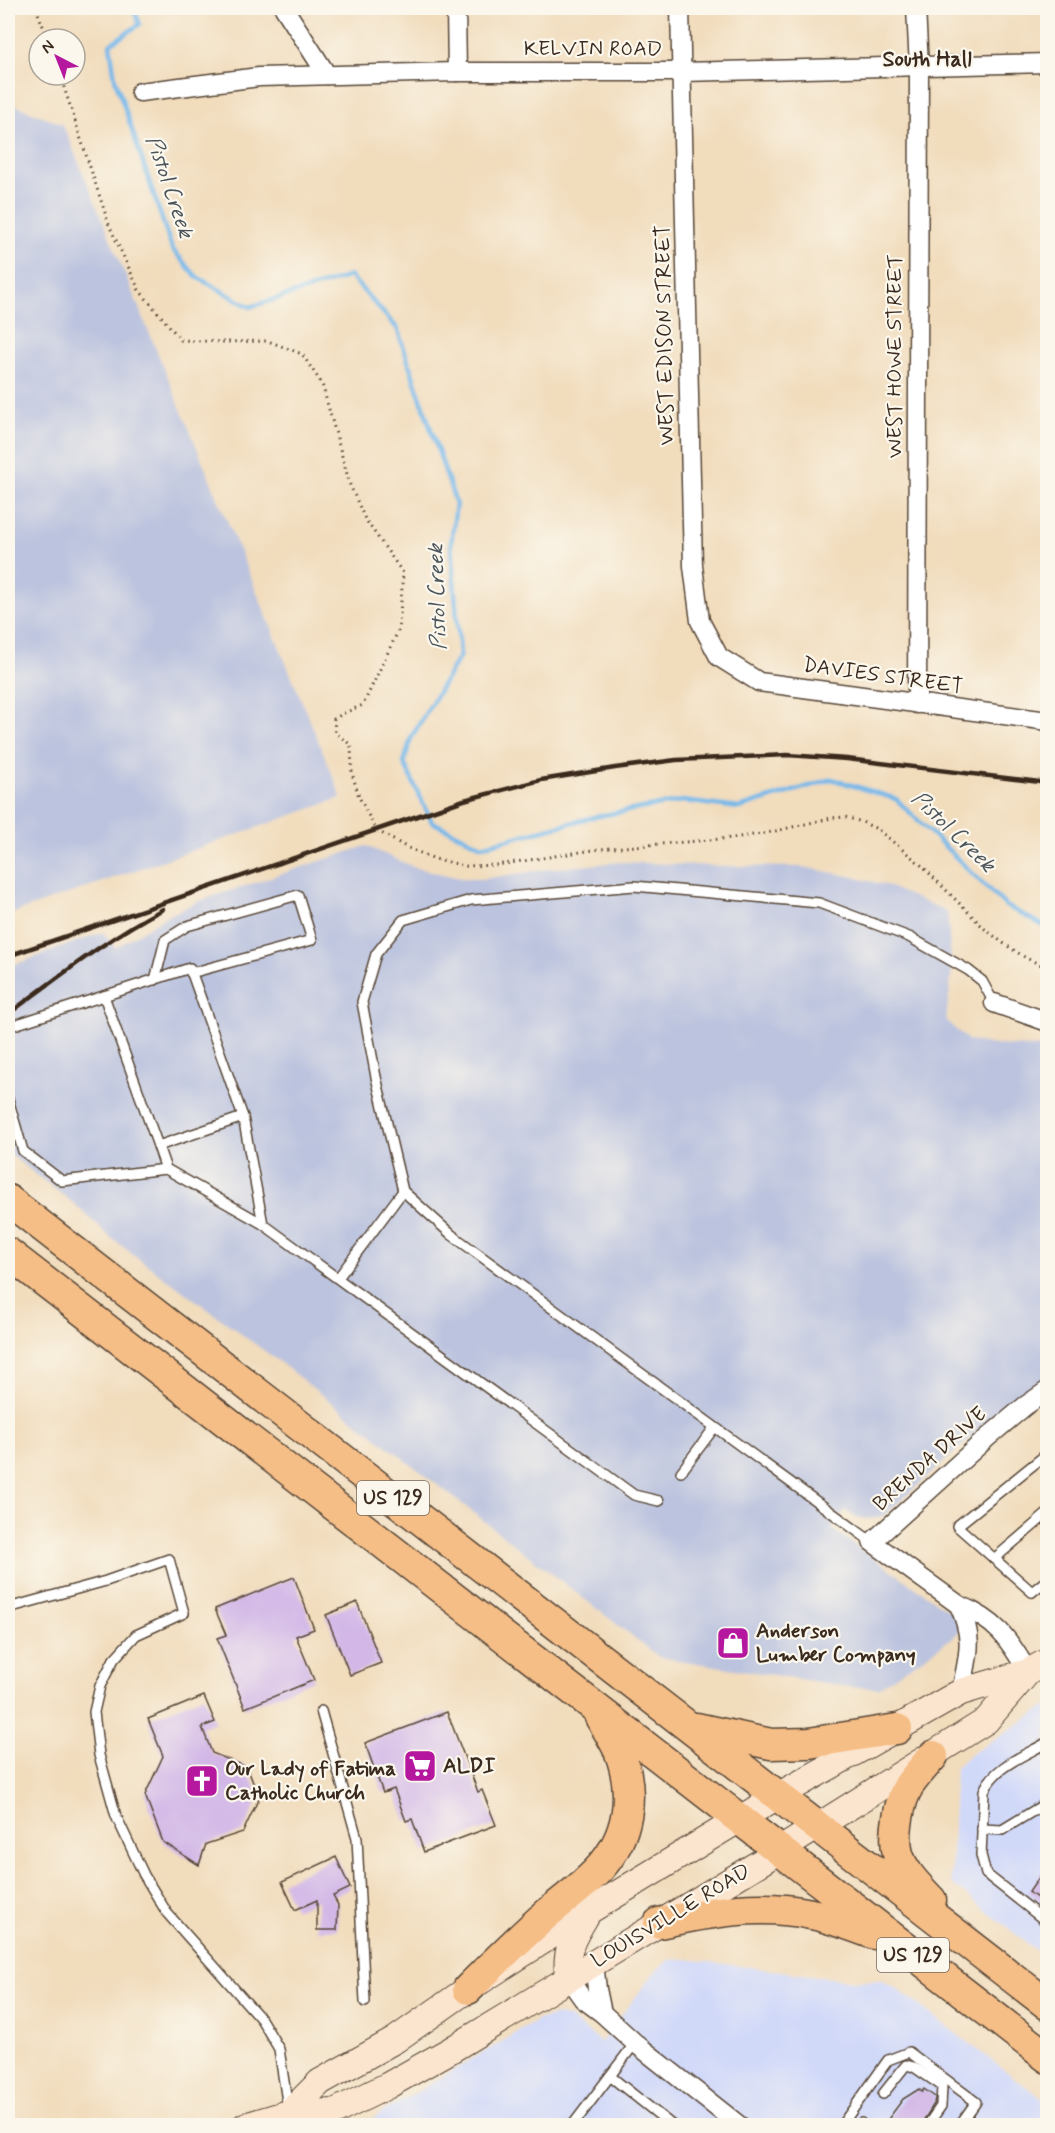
<svg xmlns="http://www.w3.org/2000/svg" width="1055" height="2133" viewBox="0 0 1055 2133" font-family="Mynerve,sans-serif">
<style>
.built{fill:#d1d9f9}
.industrial{fill:#bbc3de}
.lines{fill:none;stroke-linecap:round;stroke-linejoin:round}
.stream{stroke:#74b8ea;stroke-width:4.5}
.building{fill:#d2b7e7}
.service-casing{stroke:#564536;stroke-width:12}
.minor-casing{stroke:#564536;stroke-width:21}
.secondary-casing{stroke:#564536;stroke-width:28}
.trunk-casing{stroke:#564536;stroke-width:33}
.path{stroke:#564536;stroke-width:3;stroke-dasharray:1.5 4.5;stroke-linecap:butt}
.service{stroke:#fff;stroke-width:9}
.minor{stroke:#fff;stroke-width:18}
.secondary{stroke:#fbe5cf;stroke-width:26}
.trunk{stroke:#f6be87;stroke-width:30}
.rail{stroke:#3b2a1e;stroke-width:4.5}
.labels{text-anchor:middle;dominant-baseline:central;stroke-width:4.5;stroke-linejoin:round;paint-order:stroke}
.shield{fill:#fbf7ec;stroke:#75685c;stroke-width:1.5}
.shield-label{font-size:20px;font-weight:bold;fill:#3b2a1e}
.street-label{font-size:21px;fill:#3b2a1e;stroke:#fbf7ec}
.poi-label{font-size:21px;font-weight:bold;fill:#3b2a1e;stroke:#fbf7ec;text-anchor:start}
.neighbourhood-label{font-size:22px;font-weight:bold;fill:#3b2a1e;stroke:#fbf7ec}
.water-label{font-size:22px;font-style:italic;fill:#4c555b;stroke:#fbf7ec}
</style>
<rect width="100%" height="100%" fill="#fbf7ec"/>
<filter id="ink" filterUnits="userSpaceOnUse"><feTurbulence type="fractalNoise" baseFrequency=".0167" numOctaves="2"/><feDisplacementMap in="SourceGraphic" scale="12" xChannelSelector="R" yChannelSelector="G"/><feConvolveMatrix kernelMatrix="1 2 1 2 8 2 1 2 1" color-interpolation-filters="sRGB"/></filter>
<filter id="wash" filterUnits="userSpaceOnUse"><feTurbulence type="fractalNoise" baseFrequency=".008" numOctaves="4" result="noise"/><feDisplacementMap in="SourceGraphic" scale="24" xChannelSelector="R" yChannelSelector="G"/><feGaussianBlur stdDeviation="1.35" result="paint"/><feColorMatrix in="noise" values="0 0 0 0 0 0 0 0 0 0 0 0 0 0 0 0 0 1.4 0 .05"/><feComposite in="paint" operator="in"/></filter>
<g filter="url(#wash)">
<rect width="100%" height="100%" fill="#f1dcbc"/>
<!-- built -->
<g class="built">
<polygon points="1047,1706 1047,1959 951,1883 955,1767 971,1754"/>
<polygon points="686,1959 855,1981 881,1980 896,1988 1048,2103 1047,2126 359,2126 540,2019 558,2015 570,2018 601,2042 655,1972 669,1960"/>
</g>
<!-- industrial -->
<g class="industrial">
<polygon points="8,102 62,124 69,139 335,781 341,798 8,915"/>
<polygon points="366,846 416,868 460,878 482,879 548,869 620,862 715,866 803,867 849,876 885,885 947,912 952,969 946,1021 969,1041 997,1045 1047,1048 1047,1376 1013,1400 887,1513 877,1518 867,1519 855,1517 845,1510 832,1529 955,1615 960,1630 952,1638 878,1688 850,1687 659,1657 278,1361 111,1238 73,1203 8,1153 8,967 103,932 115,948 165,917 199,901"/>
</g>
<g class="lines">
<!-- stream -->
<polyline class="stream" points="133,8 140,24 110,44 115,79 172,249 197,277 250,307 350,276 397,328 456,504 451,544 460,655 411,738 404,763 432,822 482,846 598,816 683,801 739,808 832,779 896,799 1006,906 1048,928"/>
</g>
<g id="blocks">
<!-- building -->
<g class="building">
<polygon points="294,1577 314,1629 296,1636 314,1680 245,1708 217,1638 226,1635 215,1609"/>
<polygon points="357,1602 381,1663 350,1675 326,1615"/>
<polygon points="204,1696 215,1722 202,1727 212,1753 247,1767 259,1798 243,1832 206,1844 199,1865 163,1842 145,1795 163,1756 148,1719"/>
<polygon points="447,1712 478,1792 482,1790 496,1825 424,1852 412,1819 406,1821 394,1789 383,1793 365,1743"/>
<polygon points="336,1857 350,1888 333,1896 338,1905 337,1930 317,1930 317,1900 295,1910 282,1882"/>
<polygon points="1047,1866 1047,1905 1029,1892"/>
<polygon points="919,2089 922,2092 924,2089 935,2097 934,2104 920,2126 883,2126 903,2099"/>
</g>
</g>
</g>
<g filter="url(#ink)">
<use href="#blocks" fill-opacity="0" stroke="#564536" stroke-width="1.5"/>
<g class="lines">
<defs>
<g id="service">
<polyline points="155,980 165,940 187,926 298,895 312,940 191,973"/>
<polyline points="104,996 158,1146"/>
<polyline points="8,1027 190,968 243,1117"/>
<polyline points="8,1099 23,1151 62,1181 166,1169 263,1224 634,1495 659,1501"/>
<polyline points="166,1169 158,1146 243,1117 263,1224"/>
<polyline points="338,1278 403,1191"/>
<polyline points="1048,1453 957,1526 1032,1592 1048,1579"/>
<polyline points="681,1472 714,1428"/>
<polyline points="872,1542 452,1235 403,1191 376,1077 362,1002 376,954 403,920 471,900 634,886 819,903 909,937 968,970 982,981 994,1003"/>
<polyline points="994,1559 1048,1513"/>
<polyline points="8,1608 106,1581 169,1559 184,1613 136,1635 114,1659 100,1686 94,1712 99,1755 116,1816 144,1875 167,1913 261,2019 279,2049 288,2108"/>
<polyline points="321,1711 357,1838 365,2002"/>
<path d="M1048 1742C1026 1755 994 1766 984 1791L981 1855 986 1874 1048 1923"/>
<polyline points="982,1829 1002,1830 1048,1802"/>
<polyline points="610,2076 673,2126"/>
<polyline points="883,2094 906,2065 914,2067 942,2086 941,2106 927,2126"/>
<polyline points="572,2126 635,2043"/>
<polyline points="841,2126 888,2060 909,2052 976,2102 959,2126"/>
<polyline points="859,2126 861,2123"/>
</g>
<g id="minor">
<polyline points="284,8 327,75"/>
<polyline points="456,8 457,72"/>
<polyline points="680,8 693,566 700,621 719,657 759,682 1048,721"/>
<polyline points="916,8 919,67 917,704"/>
<polyline points="140,92 259,77 457,72 682,72 1048,63"/>
<polyline points="994,1003 1048,1022"/>
<path d="M959 1605C975 1641 968 1655 961 1692"/>
<path d="M1028 1672C1008 1638 997 1621 959 1605L872 1542 988 1437 1025 1406 1048 1390"/>
<polyline points="594,1963 597,1989 602,2013"/>
<polyline points="568,1978 583,1999 602,2013 635,2043 740,2126"/>
</g>
<g id="secondary">
<path d="M568 1978C565 1950 572 1939 586 1916"/>
<polyline points="289,2113 320,2082 395,2040 468,1989 589,1911 776,1797 961,1692 1028,1672 1048,1661"/>
<polyline points="245,2126 289,2113 334,2112 387,2086 449,2051 761,1862 986,1721 1028,1672"/>
</g>
<g id="trunk">
<polyline points="8,1200 1048,2005"/>
<polyline points="8,1253 1048,2058"/>
<polyline points="696,1728 771,1744 809,1743 897,1729"/>
<path d="M931 1900C919 1887 903 1872 898 1854 893 1836 899 1801 909 1785 916 1775 925 1765 933 1756"/>
<path d="M659 1923C710 1912 760 1903 811 1914 832 1918 853 1926 874 1934"/>
<path d="M468 1989C494 1963 520 1937 548 1913 565 1899 585 1885 600 1868 629 1836 635 1794 620 1753 615 1741 607 1729 600 1717"/>
</g>
</defs>
<!-- service casing -->
<use href="#service" class="service-casing"/>
<!-- minor casing -->
<use href="#minor" class="minor-casing"/>
<!-- secondary casing -->
<use href="#secondary" class="secondary-casing"/>
<!-- trunk casing -->
<use href="#trunk" class="trunk-casing"/>
<!-- path -->
<g class="path">
<polyline points="36,8 48,39"/>
<polyline points="60,75 109,225 139,290 181,340 224,342 268,341 302,354 322,384 350,485 365,519 403,573 399,629 363,705 344,713 334,719 335,733 351,745 352,773 359,797 376,830 406,847 435,859 466,866 497,865 600,849 733,838 767,833 831,818 845,817 862,822 877,829 919,863 985,929 1003,943 1026,958 1048,968"/>
</g>
<!-- service -->
<use href="#service" class="service"/>
<!-- minor -->
<use href="#minor" class="minor"/>
<!-- secondary -->
<use href="#secondary" class="secondary"/>
<!-- trunk -->
<use href="#trunk" class="trunk"/>
<!-- rail -->
<g class="rail">
<polyline points="8,956 464,800 541,780 615,768 676,760 787,755 847,759 1048,783"/>
<path d="M11 1012C60 976 109 937 163 909"/>
</g>
</g>
</g>
<!-- icons -->
<defs>
<symbol id="shop-square" viewBox="-11 -11 22 22"><rect x="-9" y="-9" width="18" height="18" rx="4" fill="#b5179e" stroke="#fbf7ec"/><path d="M-5-2.5h2.3a2.7 3.5 0 0 1 5.4 0H5L5.5 6h-11ZM-1.5-2.5h3a1.5 2.3 0 0 0-3 0Z" fill="#fff"/></symbol>
<symbol id="supermarket-square" viewBox="-11 -11 22 22"><rect x="-9" y="-9" width="18" height="18" rx="4" fill="#b5179e" stroke="#fbf7ec"/><path d="M-6-5.5h2.5l.6 2H6L4.5 2H-2.5L-4.4-4H-6ZM-1.5 3.2a1.3 1.3 0 1 0 .1 0ZM3 3.2a1.3 1.3 0 1 0 .1 0Z" fill="#fff"/></symbol>
<symbol id="church-square" viewBox="-11 -11 22 22"><rect x="-9" y="-9" width="18" height="18" rx="4" fill="#b5179e" stroke="#fbf7ec"/><path d="M-1.2-6h2.4v3.5h3.3v2.4h-3.3V6h-2.4V-.1h-3.3v-2.4h3.3Z" fill="#fff"/></symbol>
</defs>
<g fill-rule="evenodd">
<use href="#shop-square" x="714" y="1624" width="38" height="38"/>
<use href="#supermarket-square" x="401" y="1747" width="38" height="38"/>
<use href="#church-square" x="183" y="1762" width="38" height="38"/>
</g>
<g class="labels">
<!-- shield labels -->
<g class="shield">
<rect x="357" y="1481" width="72" height="34" rx="4.5"/>
<rect x="877" y="1938" width="72" height="34" rx="4.5"/>
</g>
<g class="shield-label">
<text x="393" y="1498">US 129</text>
<text x="913" y="1955">US 129</text>
</g>
<!-- street labels -->
<g class="street-label">
<text x="593" y="49">KELVIN ROAD</text>
<text transform="translate(665 335) rotate(-91)">WEST EDISON STREET</text>
<text transform="translate(895 356) rotate(-90)">WEST HOWE STREET</text>
<text transform="translate(883 676) rotate(8)">DAVIES STREET</text>
<text transform="translate(930 1459) rotate(-42)">BRENDA DRIVE</text>
<text transform="translate(671 1916) rotate(-31)">LOUISVILLE ROAD</text>
</g>
<!-- poi labels -->
<g class="poi-label">
<text x="756" y="1631">Anderson<tspan x="756" dy="24">Lumber Company</tspan></text>
<text x="443" y="1766">ALDI</text>
<text x="225" y="1769">Our Lady of Fatima<tspan x="225" dy="24">Catholic Church</tspan></text>
</g>
<!-- neighbourhood labels -->
<g class="neighbourhood-label">
<text x="927" y="60">South Hall</text>
</g>
<!-- water labels -->
<g class="water-label">
<text transform="translate(169 187) rotate(71)">Pistol Creek</text>
<text transform="translate(438 597) rotate(-92)">Pistol Creek</text>
<text transform="translate(953 832) rotate(44)">Pistol Creek</text>
</g>
</g>
<!-- margin -->
<rect width="1055" height="2133" fill="none" stroke="#fbf7ec" stroke-width="30"/>
<!-- north arrow -->
<g transform="translate(57 57) rotate(318)"><circle r="28" fill="#fbf7ec" stroke="#aea59a" stroke-width="1.5"/>
<path d="M0-4.5L10 22L0 15L-10 22Z" fill="#b5179e"/>
<text y="-9" font-size="16" font-weight="bold" text-anchor="middle" fill="#3b2a1e">N</text>
</g>
</svg>
